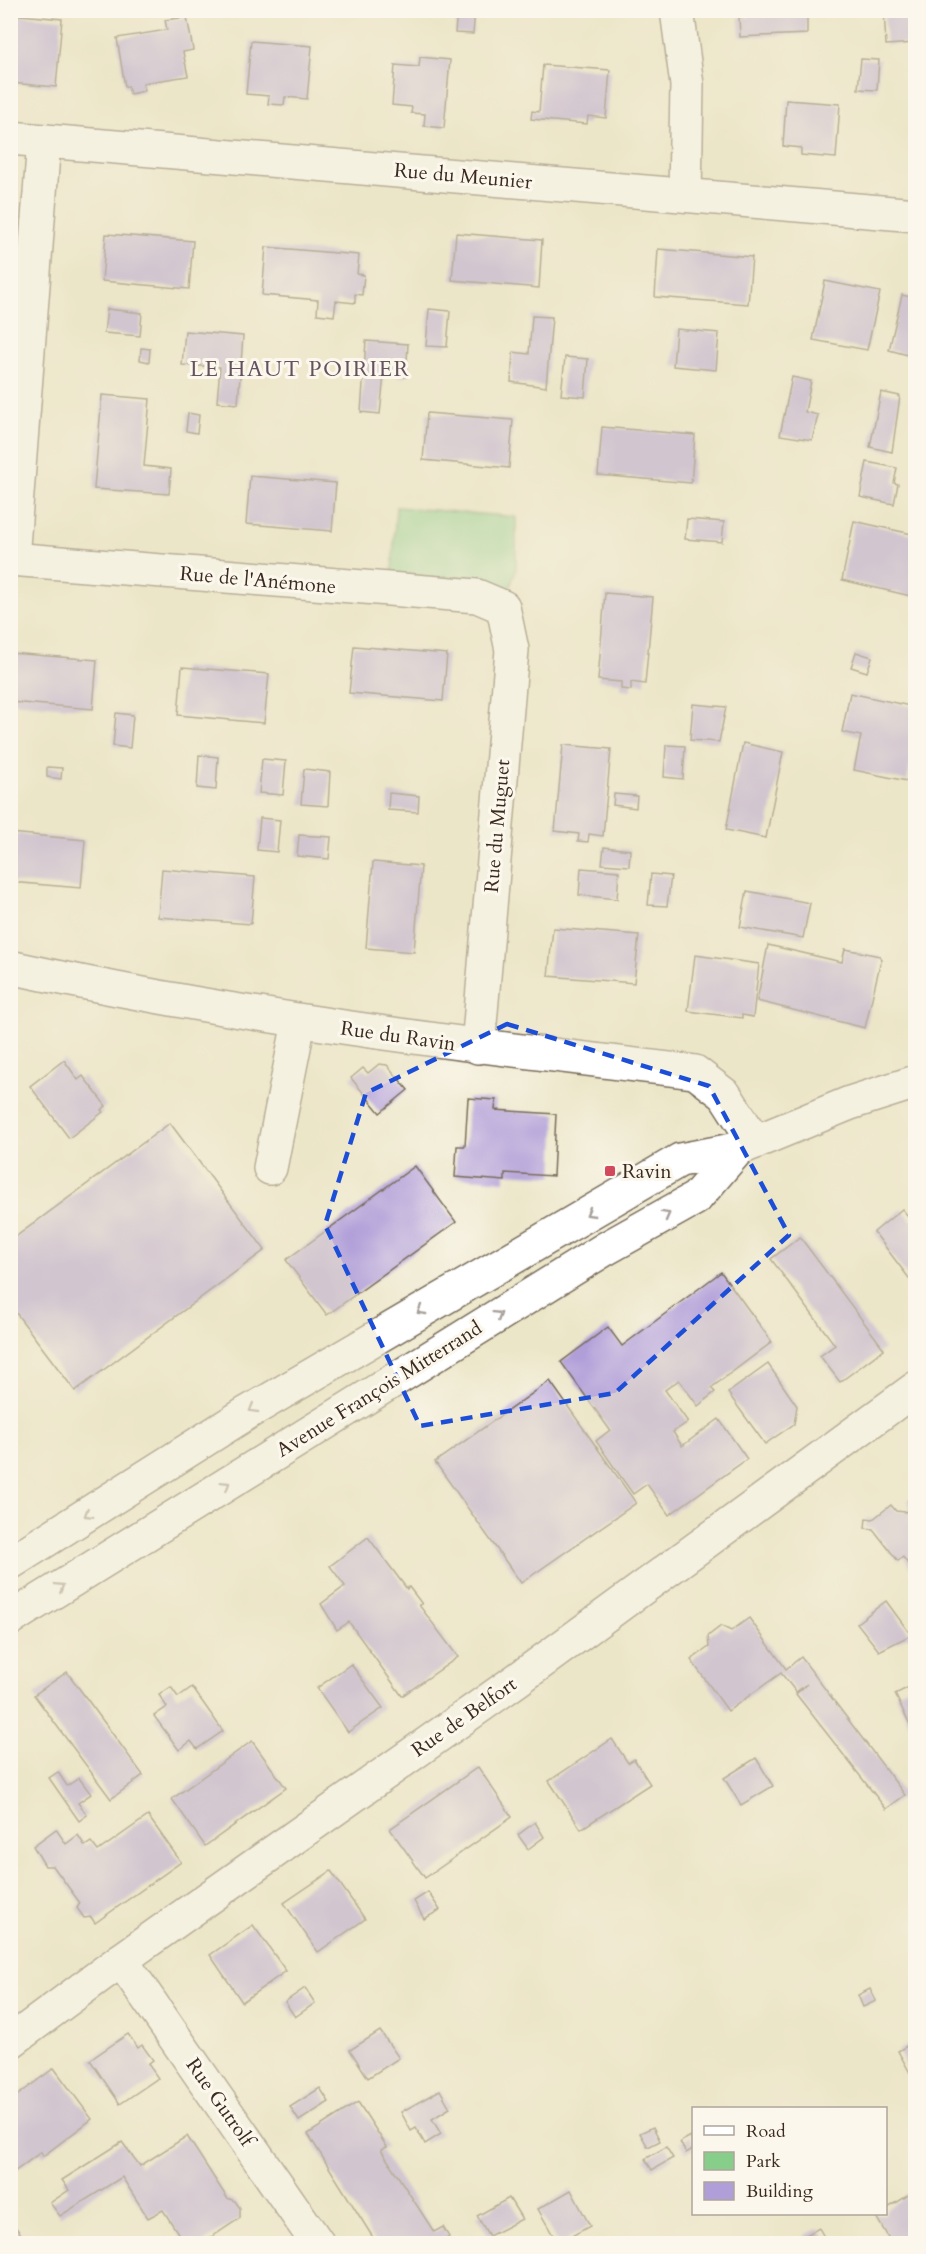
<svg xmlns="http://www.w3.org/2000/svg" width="926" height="2254" viewBox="0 0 926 2254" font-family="Cardo,serif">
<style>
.green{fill:#86ce8a;stroke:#607c54;stroke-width:1.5}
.building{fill:#b09ed9}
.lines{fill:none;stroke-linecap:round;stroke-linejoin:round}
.minor-casing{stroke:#796c5a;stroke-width:36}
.major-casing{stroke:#796c5a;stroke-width:36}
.minor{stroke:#fff;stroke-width:33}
.major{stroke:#fff;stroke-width:33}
.oneway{stroke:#a79f9a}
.marked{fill:none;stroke:#1d4ed8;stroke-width:4.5;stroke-dasharray:12 8;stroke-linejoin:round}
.poi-dot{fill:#d1495b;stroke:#fbf7ec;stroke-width:2}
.labels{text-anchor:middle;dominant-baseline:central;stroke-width:6;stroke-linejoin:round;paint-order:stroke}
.street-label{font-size:20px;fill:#3b2a1e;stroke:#fbf7ec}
.poi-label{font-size:20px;fill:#3b2a1e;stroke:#fbf7ec;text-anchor:start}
.quarter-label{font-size:22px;letter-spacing:1.5px;fill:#64535f;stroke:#fbf7ec}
</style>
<rect width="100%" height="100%" fill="#fbf7ec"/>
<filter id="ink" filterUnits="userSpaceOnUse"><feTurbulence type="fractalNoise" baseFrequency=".0167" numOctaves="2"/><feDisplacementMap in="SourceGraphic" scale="12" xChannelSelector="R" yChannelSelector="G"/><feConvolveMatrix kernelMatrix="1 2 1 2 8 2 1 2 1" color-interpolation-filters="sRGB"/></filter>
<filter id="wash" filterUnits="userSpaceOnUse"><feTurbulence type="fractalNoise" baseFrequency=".008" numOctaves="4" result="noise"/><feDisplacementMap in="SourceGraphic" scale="24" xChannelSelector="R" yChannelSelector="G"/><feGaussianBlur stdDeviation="1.35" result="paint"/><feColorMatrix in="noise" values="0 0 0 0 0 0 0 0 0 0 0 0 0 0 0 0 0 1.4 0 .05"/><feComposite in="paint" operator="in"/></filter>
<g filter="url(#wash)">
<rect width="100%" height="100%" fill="#ece6c9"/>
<!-- green -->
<polygon class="green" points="396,507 516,517 516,570 503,607 391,591"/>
<g id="blocks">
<!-- building -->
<g class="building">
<polygon points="457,10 475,10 473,34 455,33"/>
<polygon points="749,10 807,10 807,34 740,37 739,17 749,17"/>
<polygon points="884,10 915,10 915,43 886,45"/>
<polygon points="10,14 62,19 56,87 10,83"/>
<polygon points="187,17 193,50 183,52 188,76 143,83 144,91 130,94 128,86 125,87 117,38 167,30 165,20"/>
<polygon points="251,41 312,46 307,99 285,97 284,105 268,104 269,96 246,94"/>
<polygon points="420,57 450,60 444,128 424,126 425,114 411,113 412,107 392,105 395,65 419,67"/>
<polygon points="861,59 879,60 877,90 858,89"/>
<polygon points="543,65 610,70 606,118 588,116 587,124 531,119 532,111 539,112"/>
<polygon points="786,100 840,104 836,158 801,155 801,148 783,146"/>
<polygon points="456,233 542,240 539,288 452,280"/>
<polygon points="106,234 193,241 189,289 102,281"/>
<polygon points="266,247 359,255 357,274 364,275 362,295 355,294 355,303 336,301 334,316 317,314 318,300 262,295"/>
<polygon points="658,249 752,257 748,304 655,297"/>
<polygon points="825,281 880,292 867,350 813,340"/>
<polygon points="902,295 915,298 915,357 889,350"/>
<polygon points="107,309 142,313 140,336 104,333"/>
<polygon points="429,309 450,311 447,347 426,346"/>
<polygon points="532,316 552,317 546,387 511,382 513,352 529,354"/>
<polygon points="676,329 719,333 716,370 673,366"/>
<polygon points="185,331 243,336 238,404 217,402 220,367 182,365"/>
<polygon points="366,341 408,344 406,377 384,375 380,414 361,412"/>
<polygon points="141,348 150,349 149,362 140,360"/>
<polygon points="565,357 588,359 585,397 561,395"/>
<polygon points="792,377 811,381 805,412 818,415 812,440 780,435"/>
<polygon points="881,392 900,396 892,452 870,447"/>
<polygon points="102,395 150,399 144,466 171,469 169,494 94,489"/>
<polygon points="188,413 199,415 197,433 186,431"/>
<polygon points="427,413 513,420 509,468 423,460"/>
<polygon points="602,427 695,435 691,483 598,475"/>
<polygon points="867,462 897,468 894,483 898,484 894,504 860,497"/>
<polygon points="250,476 336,483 332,531 246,524"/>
<polygon points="687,519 724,522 722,542 685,539"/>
<polygon points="854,521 912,534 915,522 915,597 842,580"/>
<polygon points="605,593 653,597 645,684 631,682 631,690 621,689 621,682 598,680"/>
<polygon points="354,646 447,654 443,701 349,693"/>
<polygon points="856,652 872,657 867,672 851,667"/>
<polygon points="10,653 97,660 93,709 10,702"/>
<polygon points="182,667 269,674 264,723 178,715"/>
<polygon points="850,693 915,707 915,742 907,781 854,770 861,736 842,732"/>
<polygon points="693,704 726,707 719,742 690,740"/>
<polygon points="116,713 133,715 130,748 113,746"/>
<polygon points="743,743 783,752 766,838 726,830"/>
<polygon points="563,745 611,749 603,836 589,834 588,842 578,841 579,834 555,831"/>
<polygon points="666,745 685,746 683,779 664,777"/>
<polygon points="199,755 218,757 216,790 197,788"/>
<polygon points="262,759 286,761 283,795 259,793"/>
<polygon points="47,767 62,768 61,779 47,777"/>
<polygon points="304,769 330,772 328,806 301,804"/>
<polygon points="389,793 419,796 418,812 388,810"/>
<polygon points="614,794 637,796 636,808 613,805"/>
<polygon points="260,818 280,820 277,852 257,850"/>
<polygon points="10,833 85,840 81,888 10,882"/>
<polygon points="299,835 331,837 329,859 297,856"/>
<polygon points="604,847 630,850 629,866 602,864"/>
<polygon points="373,862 421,866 414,952 366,948"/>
<polygon points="581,868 619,871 617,899 579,895"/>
<polygon points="162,869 255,877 251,924 158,917"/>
<polygon points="651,874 671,876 667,906 648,905"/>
<polygon points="747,891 810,903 803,938 740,927"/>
<polygon points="553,928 639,935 634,983 548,976"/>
<polygon points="768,945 842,962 845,949 880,956 881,960 865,1028 757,1001"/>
<polygon points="695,955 759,964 753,1017 742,1015 742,1018 688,1011"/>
<polygon points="64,1060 78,1080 83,1076 106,1106 101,1110 103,1112 69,1138 30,1086"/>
<polygon points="379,1064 387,1065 408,1090 380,1113 351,1078 363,1068 368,1073"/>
<polygon points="468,1098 496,1100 495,1110 556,1114 553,1176 505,1173 505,1181 455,1177 457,1146 465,1146"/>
<polygon points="170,1123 265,1250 75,1391 10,1305 10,1241"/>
<polygon points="415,1166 456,1222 327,1315 286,1260"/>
<polygon points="902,1209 915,1224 915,1286 874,1232"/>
<polygon points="800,1237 884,1349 840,1382 820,1356 835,1345 771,1259"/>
<polygon points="721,1272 772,1342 711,1388 715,1392 698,1406 679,1380 665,1390 688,1422 673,1432 682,1446 719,1419 747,1459 669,1515 647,1484 633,1494 623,1480 596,1441 610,1430 561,1362 608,1327 622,1346"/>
<polygon points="768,1364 797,1406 794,1424 765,1444 728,1393"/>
<polygon points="550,1381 636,1503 521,1583 435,1462"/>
<polygon points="915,1495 915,1573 903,1557 898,1561 873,1529 865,1528 866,1518 873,1519 891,1505 896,1511 905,1512 910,1509 908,1500"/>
<polygon points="368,1537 407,1589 409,1587 422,1604 419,1605 458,1657 402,1696 349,1622 337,1630 321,1604 345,1586 330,1566"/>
<polygon points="886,1601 911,1635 879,1651 857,1623"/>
<polygon points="749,1618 786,1669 801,1657 905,1795 886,1809 796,1694 807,1684 796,1692 781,1673 728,1711 691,1660 709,1647 708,1636 721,1626 731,1631"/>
<polygon points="351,1664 383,1708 348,1732 317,1688"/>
<polygon points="67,1672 143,1775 111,1799 34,1695"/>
<polygon points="915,1684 915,1735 895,1694"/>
<polygon points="171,1687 178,1697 192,1687 223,1731 197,1749 191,1741 179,1750 154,1716 167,1707 159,1695"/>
<polygon points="612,1739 628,1763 634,1759 650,1784 581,1829 549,1781"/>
<polygon points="252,1741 286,1788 205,1846 172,1799"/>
<polygon points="756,1758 773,1786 741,1805 724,1778"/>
<polygon points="478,1767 512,1817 425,1878 390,1829"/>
<polygon points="58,1772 67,1786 79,1778 91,1794 78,1803 87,1815 79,1821 49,1778"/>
<polygon points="148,1816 181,1862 95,1923 91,1917 84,1918 77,1908 80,1903 53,1866 45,1866 33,1846 56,1829 66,1844 78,1835 85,1846 91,1842 98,1851"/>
<polygon points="535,1822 544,1837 528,1849 518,1835"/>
<polygon points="331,1871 365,1919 318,1952 284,1903"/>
<polygon points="428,1892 440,1910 424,1919 414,1901"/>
<polygon points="253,1925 286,1971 242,2002 210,1955"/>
<polygon points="305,1988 315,2003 295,2017 285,2002"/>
<polygon points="870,1989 876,2001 863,2007 858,1995"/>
<polygon points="380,2031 399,2058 368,2078 350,2050"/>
<polygon points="128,2034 138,2048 142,2045 153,2060 148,2064 158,2078 120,2104 90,2060"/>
<polygon points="915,2041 915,2082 898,2051"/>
<polygon points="54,2068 92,2119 43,2156 41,2152 10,2175 10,2101"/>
<polygon points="320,2088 329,2102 299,2121 290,2107"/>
<polygon points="440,2090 450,2108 432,2119 441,2134 425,2144 416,2128 411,2131 401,2112"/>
<polygon points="358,2102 387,2147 381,2150 434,2232 443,2227 449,2237 439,2244 377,2244 308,2134"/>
<polygon points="653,2127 660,2141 648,2147 640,2133"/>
<polygon points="187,2136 227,2198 235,2201 240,2208 240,2218 201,2244 185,2244 163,2210 148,2218 122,2177 60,2216 50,2203 69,2190 62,2180 122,2142 140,2166"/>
<polygon points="691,2136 693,2149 686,2153 680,2142"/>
<polygon points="666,2147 673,2158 652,2170 645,2159"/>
<polygon points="571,2190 590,2226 568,2238 572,2244 558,2244 538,2209"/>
<polygon points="915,2191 915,2244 892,2244 875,2215 885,2214 886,2209"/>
<polygon points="509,2198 522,2219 489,2236 477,2216"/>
<polygon points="10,2220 24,2238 16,2244 10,2244"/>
<polygon points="819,2228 828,2244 808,2244 804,2236"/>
</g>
</g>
</g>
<g filter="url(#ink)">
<use href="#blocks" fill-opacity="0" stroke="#796c5a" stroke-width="1.5"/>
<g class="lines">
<defs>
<g id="minor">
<polyline points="677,10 687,85 685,195"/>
<polyline points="10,138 916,215"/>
<polyline points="10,559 477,596 503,607 512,650 478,1047"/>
<polyline points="12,559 44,141"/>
<path d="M10 967C236 1017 465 1045 695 1072L725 1095 755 1142"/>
<polyline points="270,1168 299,1022"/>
<polyline points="121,1960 318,2244"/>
<polyline points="10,2042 121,1960 517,1680 916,1388"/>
</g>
<g id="major">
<polyline points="10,1563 247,1413 680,1160 738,1149 850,1103 916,1082"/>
<polyline points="10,1619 605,1249 696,1198 738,1149"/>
</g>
</defs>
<!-- minor casing -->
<use href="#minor" class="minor-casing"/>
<!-- major casing -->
<use href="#major" class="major-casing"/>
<!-- minor -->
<use href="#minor" class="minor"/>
<!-- major -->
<use href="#major" class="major"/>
</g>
<!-- one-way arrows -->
<defs><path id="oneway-chevron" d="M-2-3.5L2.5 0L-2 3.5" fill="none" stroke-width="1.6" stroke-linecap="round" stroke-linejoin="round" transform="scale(1.5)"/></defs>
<g class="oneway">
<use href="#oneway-chevron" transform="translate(590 1213) rotate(150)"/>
<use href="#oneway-chevron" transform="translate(666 1215) rotate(-29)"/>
<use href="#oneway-chevron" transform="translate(421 1311) rotate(150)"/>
<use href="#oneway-chevron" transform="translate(498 1315) rotate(-32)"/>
<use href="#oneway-chevron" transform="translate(253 1409) rotate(149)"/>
<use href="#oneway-chevron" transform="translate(226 1485) rotate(-32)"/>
<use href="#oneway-chevron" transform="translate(88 1514) rotate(148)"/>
<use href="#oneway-chevron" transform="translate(60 1587) rotate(-32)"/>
</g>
</g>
<!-- marked area -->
<path d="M0 0H926V2254H0ZM507 1024 709 1086 789 1235 615 1393 420 1426 325 1225 366 1093Z" fill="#ece6c9" fill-opacity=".55" fill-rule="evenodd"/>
<path class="marked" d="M507 1024 709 1086 789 1235 615 1393 420 1426 325 1225 366 1093Z"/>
<!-- markers -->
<rect class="poi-dot" x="604" y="1165" width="12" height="12" rx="3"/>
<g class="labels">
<!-- street labels -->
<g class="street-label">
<text transform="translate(463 176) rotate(5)">Rue du Meunier</text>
<text transform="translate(258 580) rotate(5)">Rue de l'Anémone</text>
<text transform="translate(497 826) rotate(-85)">Rue du Muguet</text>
<text transform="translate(398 1036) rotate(8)">Rue du Ravin</text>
<text transform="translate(379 1389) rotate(-32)">Avenue François Mitterrand</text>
<text transform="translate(464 1717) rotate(-35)">Rue de Belfort</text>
<text transform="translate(220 2102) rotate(55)">Rue Gutrolf</text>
</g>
<!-- poi labels -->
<g class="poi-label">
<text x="622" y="1171">Ravin</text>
</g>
<!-- quarter labels -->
<g class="quarter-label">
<text x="300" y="369">LE HAUT POIRIER</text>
</g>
</g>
<!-- margin -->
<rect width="926" height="2254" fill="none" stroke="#fbf7ec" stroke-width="36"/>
<!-- legend -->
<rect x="692" y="2107" width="195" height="108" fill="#fbf7ec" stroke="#aea59a" stroke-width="1.5"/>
<rect x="704" y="2126" width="30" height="9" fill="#ffffff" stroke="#aea59a" stroke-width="1.5"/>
<text x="746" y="2137" font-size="18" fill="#3b2a1e">Road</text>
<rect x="704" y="2152" width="30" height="18" fill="#86ce8a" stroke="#aea59a" stroke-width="1.5"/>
<text x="746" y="2167" font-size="18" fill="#3b2a1e">Park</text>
<rect x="704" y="2182" width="30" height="18" fill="#b09ed9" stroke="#aea59a" stroke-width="1.5"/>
<text x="746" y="2197" font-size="18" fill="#3b2a1e">Building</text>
</svg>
